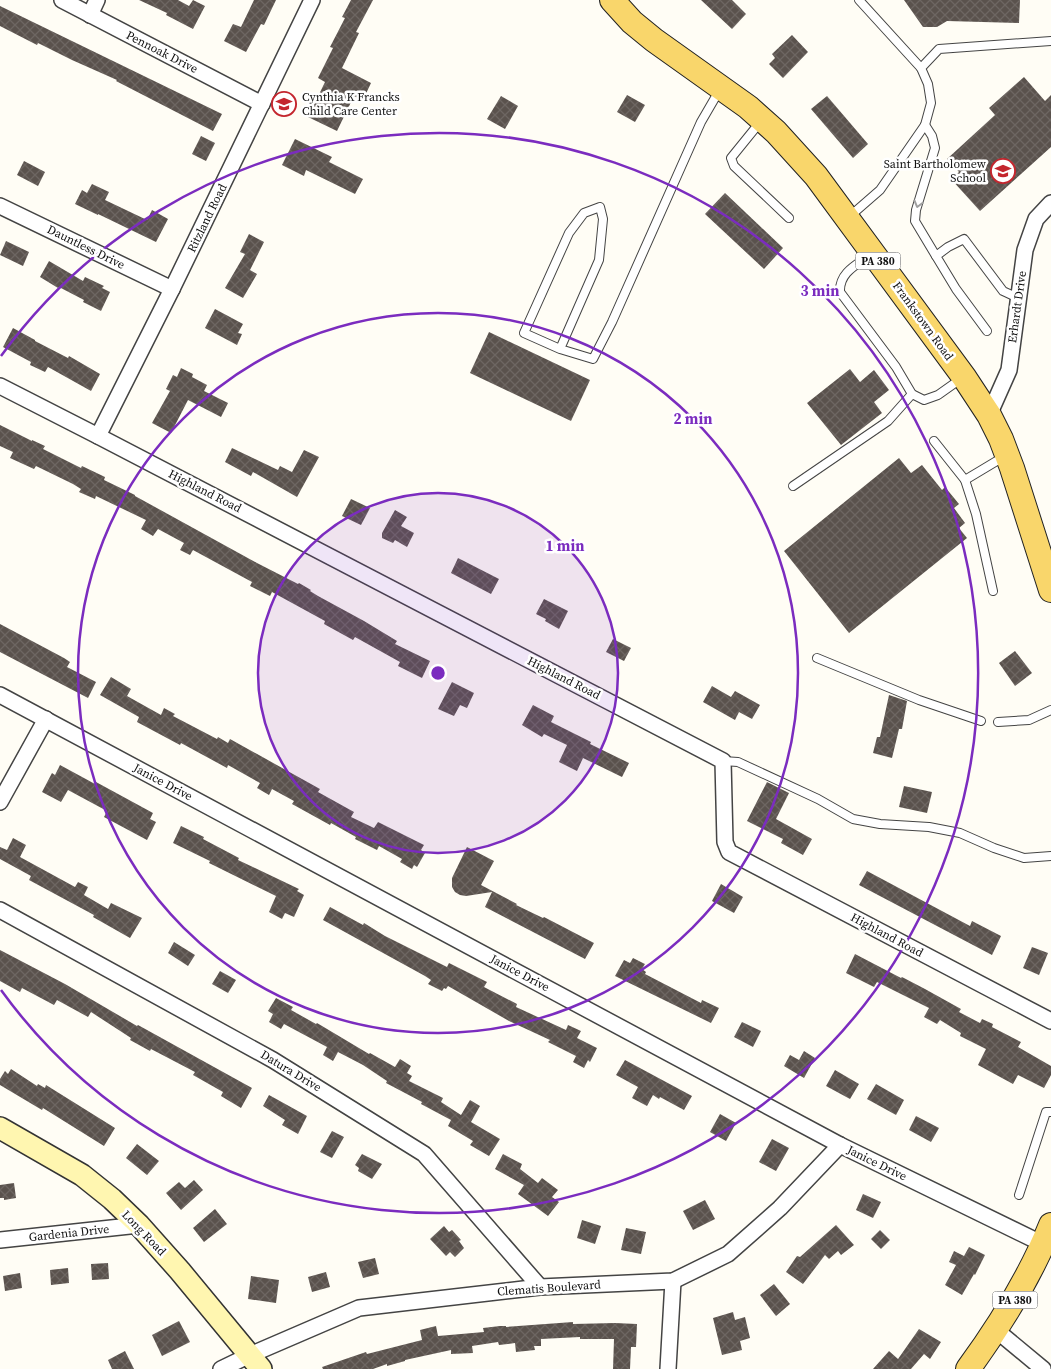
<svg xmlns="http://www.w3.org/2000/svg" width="1051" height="1369" viewBox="0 0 1051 1369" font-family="'Source Serif 4',serif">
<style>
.building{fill:url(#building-cross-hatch)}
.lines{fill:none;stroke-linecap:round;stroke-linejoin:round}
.lane-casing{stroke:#444;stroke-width:10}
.street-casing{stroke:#444;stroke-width:18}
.secondary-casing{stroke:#333;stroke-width:24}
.primary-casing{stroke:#222;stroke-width:26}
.lane{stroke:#fff;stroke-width:8}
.street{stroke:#fff;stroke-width:15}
.secondary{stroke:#fff6b0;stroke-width:21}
.primary{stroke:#f9d66b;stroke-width:24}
.oneway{stroke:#a0a0a0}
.ring{fill:none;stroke:#7b2cbf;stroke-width:2.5}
.labels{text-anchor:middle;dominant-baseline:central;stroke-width:5;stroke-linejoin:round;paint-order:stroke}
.shield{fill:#fff;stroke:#585858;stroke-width:1}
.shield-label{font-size:11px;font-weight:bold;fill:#111}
.street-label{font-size:12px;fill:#111;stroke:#fff}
.poi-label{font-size:12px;fill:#111;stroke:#fff;text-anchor:start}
.centre{fill:#7b2cbf;stroke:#fff;stroke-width:2.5}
.ring-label{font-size:15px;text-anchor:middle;font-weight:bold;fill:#7b2cbf;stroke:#fff;stroke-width:5;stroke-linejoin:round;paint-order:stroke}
</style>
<defs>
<pattern id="building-cross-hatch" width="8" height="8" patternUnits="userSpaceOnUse" patternTransform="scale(1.25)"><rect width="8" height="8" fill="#5a524d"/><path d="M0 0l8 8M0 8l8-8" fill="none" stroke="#6d6662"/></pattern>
</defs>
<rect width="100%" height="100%" fill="#fffdf5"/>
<!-- building -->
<g class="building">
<polygon points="139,0 178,0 189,6 193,0 205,6 193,29 166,15 167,13"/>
<polygon points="254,0 276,0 264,25 261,24 246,52 224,41 233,24 241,27"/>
<polygon points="351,0 373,0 356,32 359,33 342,68 371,83 363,100 354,96 337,131 308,117 325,82 318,78 333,48 330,47 345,18 342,17"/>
<polygon points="701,0 732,0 746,14 732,29"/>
<polygon points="904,0 1020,0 1019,23 947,21 937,27 923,27"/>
<polygon points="0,6 222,114 213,131 116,81 117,80 72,60 38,43 37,45 0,26"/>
<polygon points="792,35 808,52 783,78 769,64 775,58 772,54"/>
<polygon points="1024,77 1045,101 1051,95 1051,147 980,211 951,179 959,172 947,159 995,115 989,108"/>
<polygon points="627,95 645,105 635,122 617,112"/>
<polygon points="501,96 518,106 505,129 487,119"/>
<polygon points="827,96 868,144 853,158 811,109"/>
<polygon points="201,136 215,143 206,161 192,154"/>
<polygon points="295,139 332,157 329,162 363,179 355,194 306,170 304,176 282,165"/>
<polygon points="24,161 45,172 38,186 17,175"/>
<polygon points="92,184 109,192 105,200 147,220 152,210 168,219 156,242 98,214 98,215 75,204 82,190 87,193"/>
<polygon points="725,193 783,248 764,269 705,214"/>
<polygon points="249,234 264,242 250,270 257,274 243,298 225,288 245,254 240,252"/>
<polygon points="6,241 29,252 23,266 0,255"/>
<polygon points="49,261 83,281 85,277 104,286 102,288 110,292 101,311 83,302 84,300 59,287 58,288 40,277"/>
<polygon points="215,309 243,324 238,333 242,334 237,345 205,328"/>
<polygon points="13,328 35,340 35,341 68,358 69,356 100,374 91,391 48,367 45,372 30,365 31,362 3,347"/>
<polygon points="489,332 590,380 571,421 470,373"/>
<polygon points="181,368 193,374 192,377 207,385 204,391 228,403 221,417 188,400 171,433 152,423 170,391 166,389 173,375 177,377"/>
<polygon points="850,369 860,382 874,370 889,390 874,402 882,413 841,445 807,403"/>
<polygon points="0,425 32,441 32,440 45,446 43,449 81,468 82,466 105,477 104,480 135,495 135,496 257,563 298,584 299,583 311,590 310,591 318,596 364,621 397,641 395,644 430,661 422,678 398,666 400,662 355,637 353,640 324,624 325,621 272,592 270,596 250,586 252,582 193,550 190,555 180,550 184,543 158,529 153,536 141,529 146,520 96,496 95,499 79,492 81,489 73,484 36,466 34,469 10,458 13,452 0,446"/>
<polygon points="232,448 278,470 280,466 292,472 304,450 319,457 297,497 253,472 251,476 225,462"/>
<polygon points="899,458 911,473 922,465 942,490 945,487 959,504 954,508 965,523 959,528 967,538 849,633 784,551"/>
<polygon points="351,499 370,508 361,525 342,516"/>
<polygon points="395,510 407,517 401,526 414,533 407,547 395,540 393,543 382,538 382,533"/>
<polygon points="458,558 499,579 491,594 451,573"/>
<polygon points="544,599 568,611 559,629 545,621 546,619 536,614"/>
<polygon points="0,624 64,658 70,662 67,667 96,682 88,698 0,652"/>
<polygon points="613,639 631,648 624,661 606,652"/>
<polygon points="1015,651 1032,673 1015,686 999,663"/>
<polygon points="111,677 131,689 127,696 161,715 164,708 175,714 173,716 217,739 218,737 228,743 230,739 320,789 318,792 354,812 351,817 374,828 378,822 424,845 421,850 425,853 417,867 414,865 412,869 400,862 402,859 379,846 377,850 355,839 356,837 331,823 330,825 292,804 294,801 272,789 269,795 257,788 260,783 228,765 227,768 181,743 180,745 137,722 139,717 100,695"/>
<polygon points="452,682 474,693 467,708 460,705 454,716 438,709"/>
<polygon points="712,686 731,697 735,691 760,705 752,719 739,712 735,720 703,702"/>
<polygon points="889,695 907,701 902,729 899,729 892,758 873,753 877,737 880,737"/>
<polygon points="533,705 554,716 551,722 591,742 590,744 629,763 622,777 583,758 577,771 559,762 567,745 544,734 542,737 522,725"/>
<polygon points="60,765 95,784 96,782 153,813 150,819 156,822 147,840 104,817 107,811 68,790 61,802 42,792 52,773 55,775"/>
<polygon points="767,782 789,793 776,819 812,839 803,855 781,843 783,839 747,821"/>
<polygon points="904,786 932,792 927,813 899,807"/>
<polygon points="181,826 204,837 203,839 239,858 238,860 299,889 297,891 304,895 294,917 285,913 282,919 269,912 276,896 209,863 210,861 173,843"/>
<polygon points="13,838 26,845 20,857 75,887 78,882 88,887 84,895 108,909 111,903 142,918 130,938 93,917 94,915 29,880 31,876 0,859 0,847 7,850"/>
<polygon points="467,847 494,861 481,885 517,904 516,905 543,918 544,917 594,943 585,959 485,907 492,892 466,896 460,895 455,892 452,887 452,878"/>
<polygon points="867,871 970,926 972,921 1001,936 992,955 859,885"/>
<polygon points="721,884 743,897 734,913 712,901"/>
<polygon points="330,907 363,925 364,923 385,936 447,967 449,963 487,982 484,987 517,1004 516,1007 566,1030 568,1025 581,1031 577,1038 597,1048 590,1062 588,1060 584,1068 573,1062 576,1056 548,1042 550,1040 509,1021 448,986 446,989 444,988 442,991 428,984 431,980 425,976 323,920"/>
<polygon points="174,942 195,955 188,966 168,953"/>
<polygon points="1032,947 1048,953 1039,975 1023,968"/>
<polygon points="0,950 65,984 137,1026 138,1025 252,1088 241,1108 221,1096 223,1092 193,1075 195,1072 151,1049 150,1051 130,1040 131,1038 91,1012 88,1017 57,1000 54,1005 22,988 20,992 0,981"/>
<polygon points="855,954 901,978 902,977 925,989 961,1009 959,1012 980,1023 982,1019 993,1024 992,1027 1021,1042 1018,1047 1051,1066 1051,1075 1044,1088 1018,1075 1013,1084 978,1065 986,1049 960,1036 961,1033 940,1020 937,1024 924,1017 929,1008 877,982 874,987 846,973"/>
<polygon points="633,958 645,964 642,969 646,972 645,974 701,1003 702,1000 719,1008 711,1023 615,976 624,960 630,963"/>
<polygon points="220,971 236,980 228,993 212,984"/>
<polygon points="276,998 293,1007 291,1010 316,1024 317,1023 369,1054 370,1053 395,1067 400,1059 411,1066 407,1073 412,1076 409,1081 443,1098 441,1102 461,1115 470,1100 480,1106 471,1122 500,1139 489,1156 470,1145 473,1141 448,1126 451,1120 421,1104 422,1102 386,1083 387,1081 363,1065 338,1052 333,1061 323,1055 327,1047 284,1024 281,1029 269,1022 273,1014 268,1011"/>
<polygon points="742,1022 761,1031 753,1047 734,1037"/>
<polygon points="804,1051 815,1058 804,1078 784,1066 790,1055 799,1060"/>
<polygon points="625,1060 692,1096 684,1110 660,1097 659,1099 653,1095 647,1106 632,1098 638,1087 616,1075"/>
<polygon points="11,1069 37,1086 38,1084 45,1088 46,1085 115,1128 104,1146 43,1108 42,1110 0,1085 0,1079 5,1071 8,1074"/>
<polygon points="835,1070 859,1084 850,1099 826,1086"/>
<polygon points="876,1084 904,1100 896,1115 867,1099"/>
<polygon points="269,1095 307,1116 298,1134 282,1125 285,1120 263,1106"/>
<polygon points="720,1114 736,1123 726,1141 710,1132"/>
<polygon points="916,1116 939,1128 931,1142 909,1130"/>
<polygon points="332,1131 344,1137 332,1158 320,1152"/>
<polygon points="772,1139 789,1148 776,1171 759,1162"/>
<polygon points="137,1144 159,1161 147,1175 126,1158"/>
<polygon points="362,1154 382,1164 372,1179 358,1171 359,1168 355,1165"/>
<polygon points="503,1154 522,1164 520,1169 538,1183 542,1178 558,1190 552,1197 559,1202 548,1216 518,1194 524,1185 495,1169"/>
<polygon points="194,1180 203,1190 181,1210 166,1193 179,1182 185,1188"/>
<polygon points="14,1183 16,1198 4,1200 4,1198 0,1198 0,1185"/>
<polygon points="863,1194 881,1202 873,1218 856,1210"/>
<polygon points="705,1200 715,1219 693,1230 683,1211"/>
<polygon points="215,1209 227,1224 204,1242 193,1228"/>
<polygon points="582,1220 601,1226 595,1244 577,1238"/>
<polygon points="836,1225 854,1245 841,1255 838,1251 829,1259 825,1255 803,1284 786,1272 797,1256 800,1257"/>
<polygon points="444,1226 449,1232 452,1230 461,1240 459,1241 464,1248 455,1257 450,1252 446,1256 430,1239"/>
<polygon points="626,1228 646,1232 641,1254 621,1250"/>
<polygon points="880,1230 890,1240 881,1249 871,1239"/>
<polygon points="969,1247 985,1255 975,1275 974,1274 962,1295 945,1285 956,1265 949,1262 954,1251 964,1256"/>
<polygon points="375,1258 379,1274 363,1278 358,1262"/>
<polygon points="108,1263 109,1279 92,1280 91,1264"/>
<polygon points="68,1268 69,1283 51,1285 50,1270"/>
<polygon points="326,1272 330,1287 312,1292 308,1277"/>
<polygon points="20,1273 22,1288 5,1291 3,1276"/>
<polygon points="251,1276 279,1280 276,1303 248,1299"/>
<polygon points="774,1284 790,1304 776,1316 760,1295"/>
<polygon points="733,1312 735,1320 745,1317 750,1338 740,1341 742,1350 722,1355 713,1318"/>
<polygon points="179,1321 190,1342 162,1356 152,1335"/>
<polygon points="573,1322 573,1324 615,1323 637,1324 636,1347 631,1347 630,1369 613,1369 614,1339 580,1339 580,1337 541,1339 541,1346 534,1346 535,1350 516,1352 515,1343 499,1345 498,1342 472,1346 473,1353 451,1354 451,1350 405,1360 405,1361 387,1366 387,1364 373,1369 323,1369 322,1367 366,1352 367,1354 422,1340 420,1330 436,1326 438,1336 484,1332 483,1328 500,1326 506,1326 506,1327"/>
<polygon points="919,1329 941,1342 930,1359 924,1354 911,1369 873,1369 889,1351 898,1359"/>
<polygon points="125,1351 134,1369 112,1369 108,1360"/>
</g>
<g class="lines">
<defs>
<g id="lane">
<polyline points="859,0 921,68"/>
<polyline points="761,121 731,158 734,166 789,218"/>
<polyline points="925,125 932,136 935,148 916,210 915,221 936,256"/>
<polyline points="849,217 880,190 925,125 931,103 928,84 921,68 939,49 1051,41"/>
<path d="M870 255C856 265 839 273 840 292L896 367 912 394 924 400 938 395 962 378"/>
<polyline points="987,331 956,289 936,256 948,247 964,239 1003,291 1018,298"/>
<polyline points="560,349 599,260 603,219 600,207 584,213 569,233 524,333 560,349 593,359 612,322 701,122 719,91"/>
<polyline points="934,441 965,480 1005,456"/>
<polyline points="965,480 976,514 993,591"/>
<polyline points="793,486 888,421 912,394"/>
<polyline points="817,658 919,700 981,721"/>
<polyline points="998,722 1029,720 1051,710"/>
<polyline points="723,761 738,762 818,799 853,819 880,824 929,827 960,833 994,848 1024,858 1051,856"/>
<polyline points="1019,1195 1046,1112 1051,1112"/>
</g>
<g id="street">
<polyline points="62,0 262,104"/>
<polyline points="90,15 97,0"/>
<polyline points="0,206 172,289"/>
<polyline points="0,386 98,436 723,761 725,842 729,852 1051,1021"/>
<polyline points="989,415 1009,370 1025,250 1036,219 1051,203"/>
<polyline points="98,436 172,289 312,0"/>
<polyline points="0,695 840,1145 1043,1244"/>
<polyline points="0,802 46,719"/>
<polyline points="0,910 273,1060 424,1154 540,1287"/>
<polyline points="0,1240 139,1225"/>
<polyline points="996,1330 1043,1369"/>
<polyline points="221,1369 250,1355 359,1308 540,1287 673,1281 728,1254 780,1208 840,1145"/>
<polyline points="668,1369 673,1281"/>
</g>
<polyline id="secondary" points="0,1128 82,1175 112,1199 139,1225 180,1271 261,1369"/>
<g id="primary">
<polyline points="612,0 632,22 654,40 748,107 776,132 816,176 964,377 989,415 1001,439 1012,468 1051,590"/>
<path d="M968 1369C1001 1324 1030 1277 1051 1225"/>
</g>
</defs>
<!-- lane casing -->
<use href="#lane" class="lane-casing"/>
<!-- street casing -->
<use href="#street" class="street-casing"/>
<!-- secondary casing -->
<use href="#secondary" class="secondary-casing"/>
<!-- primary casing -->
<use href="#primary" class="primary-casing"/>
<!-- lane -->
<use href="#lane" class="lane"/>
<!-- street -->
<use href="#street" class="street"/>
<!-- secondary -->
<use href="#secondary" class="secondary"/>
<!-- primary -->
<use href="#primary" class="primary"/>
</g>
<!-- one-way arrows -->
<defs><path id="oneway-chevron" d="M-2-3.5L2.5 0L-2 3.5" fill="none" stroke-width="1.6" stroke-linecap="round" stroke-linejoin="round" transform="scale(1.25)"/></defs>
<use class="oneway" href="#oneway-chevron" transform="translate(918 204) rotate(105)"/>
<!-- distance rings -->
<circle cx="438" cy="673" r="180" fill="#7b2cbf" fill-opacity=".12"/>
<g class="ring">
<circle cx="438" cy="673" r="180"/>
<circle cx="438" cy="673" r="360"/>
<path d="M1 356A540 540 0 1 1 1 990"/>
</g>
<!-- icons -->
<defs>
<symbol id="school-ring" viewBox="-11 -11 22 22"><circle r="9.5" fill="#fff" stroke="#c4262e" stroke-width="1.5"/><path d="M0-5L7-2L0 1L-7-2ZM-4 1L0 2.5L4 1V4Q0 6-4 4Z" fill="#c4262e"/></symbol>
</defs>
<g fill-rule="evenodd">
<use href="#school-ring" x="270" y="90" width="28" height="28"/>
<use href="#school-ring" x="989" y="157" width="28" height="28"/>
</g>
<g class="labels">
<!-- shield labels -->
<g class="shield">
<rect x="855.5" y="252.5" width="45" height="17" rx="4"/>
<rect x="992.5" y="1291.5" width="45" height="17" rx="4"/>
</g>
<g class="shield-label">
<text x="878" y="261">PA 380</text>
<text x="1015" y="1300">PA 380</text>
</g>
<!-- street labels -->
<g class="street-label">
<text transform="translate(162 52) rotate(27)">Pennoak Drive</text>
<text transform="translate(207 218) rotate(-64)">Ritzland Road</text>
<text transform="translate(86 247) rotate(26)">Dauntless Drive</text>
<text transform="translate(1017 307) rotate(-82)">Erhardt Drive</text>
<text transform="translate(923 321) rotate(54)">Frankstown Road</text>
<text transform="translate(205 491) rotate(27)">Highland Road</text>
<text transform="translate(564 678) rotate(27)">Highland Road</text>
<text transform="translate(163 782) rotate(28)">Janice Drive</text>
<text transform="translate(887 935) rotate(28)">Highland Road</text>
<text transform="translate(520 973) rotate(28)">Janice Drive</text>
<text transform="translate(291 1071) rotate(31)">Datura Drive</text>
<text transform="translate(877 1163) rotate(26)">Janice Drive</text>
<text transform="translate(69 1233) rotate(-6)">Gardenia Drive</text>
<text transform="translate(144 1233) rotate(46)">Long Road</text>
<text transform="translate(549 1288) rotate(-4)">Clematis Boulevard</text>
</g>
<!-- poi labels -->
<g class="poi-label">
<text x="302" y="97">Cynthia K Francks<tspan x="302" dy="14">Child Care Center</tspan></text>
<text x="986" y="164" text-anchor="end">Saint Bartholomew<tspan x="986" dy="14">School</tspan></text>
</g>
</g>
<circle cx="438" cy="673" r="8" class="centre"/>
<g class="ring-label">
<text x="820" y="296">3 min</text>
<text x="693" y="424">2 min</text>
<text x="565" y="551">1 min</text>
</g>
</svg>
